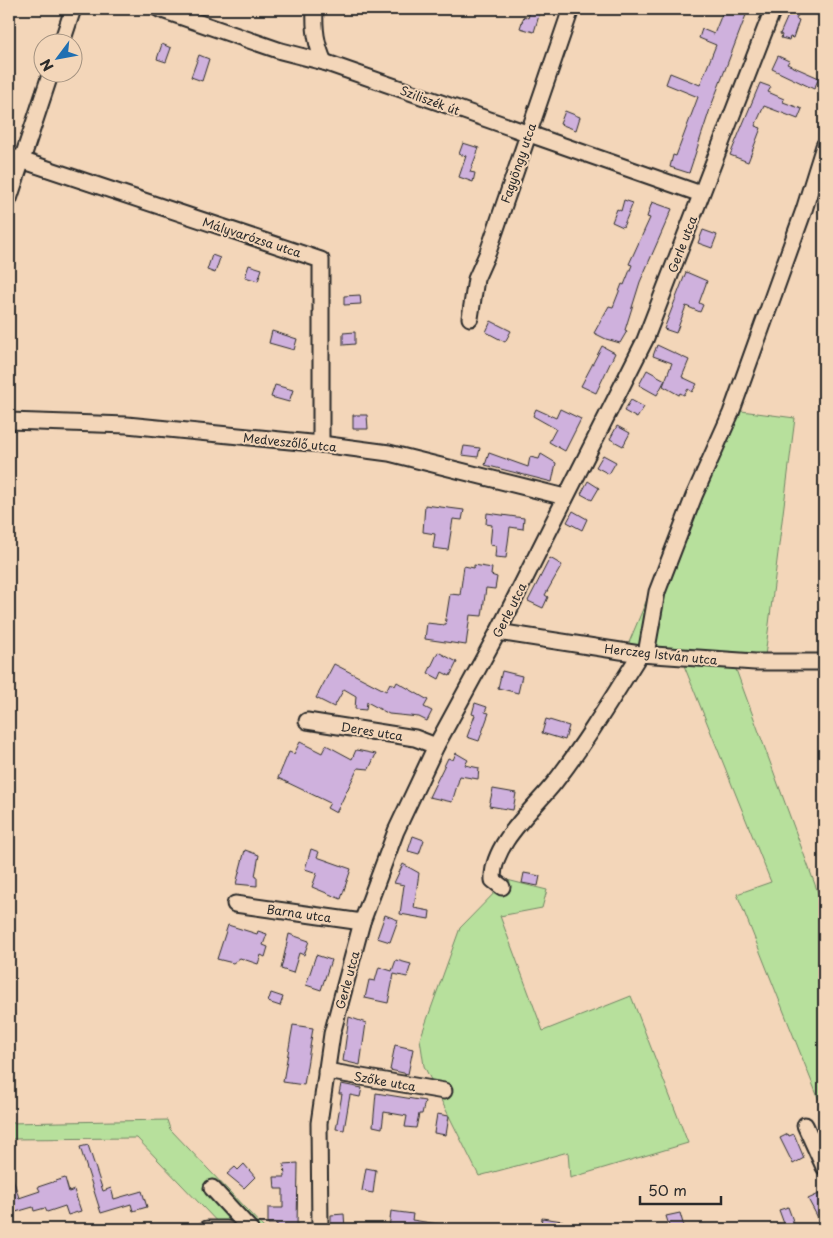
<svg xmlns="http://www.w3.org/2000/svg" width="833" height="1238" viewBox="0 0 833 1238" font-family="'Playpen Sans',sans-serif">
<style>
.green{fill:#b7e09c;stroke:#718664}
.building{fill:#cfb1dd;stroke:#2b2b2b}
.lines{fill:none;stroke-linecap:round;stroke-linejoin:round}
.minor-casing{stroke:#2b2b2b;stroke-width:19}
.minor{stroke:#f3d6b9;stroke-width:15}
.labels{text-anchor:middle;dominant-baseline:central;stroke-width:4;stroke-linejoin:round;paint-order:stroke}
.street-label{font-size:12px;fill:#2b2b2b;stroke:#f3d6b9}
</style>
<rect width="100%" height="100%" fill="#f3d6b9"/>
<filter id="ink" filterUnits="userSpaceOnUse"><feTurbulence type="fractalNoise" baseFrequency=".02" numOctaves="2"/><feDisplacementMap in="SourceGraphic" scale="10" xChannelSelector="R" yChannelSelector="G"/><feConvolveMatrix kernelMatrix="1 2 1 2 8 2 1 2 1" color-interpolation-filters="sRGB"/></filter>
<g filter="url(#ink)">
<!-- green -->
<g class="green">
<polygon points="726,409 795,418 765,656 731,656 824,909 824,1098 819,1100 737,894 771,882 683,663 623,657"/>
<polygon points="507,880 547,890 542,908 500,916 543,1031 631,996 688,1143 570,1178 568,1152 479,1176 424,1066 420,1039 460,928"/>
<polygon points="167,1120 170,1129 265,1229 224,1229 137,1138 9,1139 9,1123"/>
</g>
<!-- building -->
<g class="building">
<polygon points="531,9 541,9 534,32 520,28 524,16 528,18"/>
<polygon points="724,9 746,15 710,109 689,173 670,167 673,155 676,156 698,97 666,84 670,73 700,85 716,45 699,38 702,29 714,34"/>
<polygon points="791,9 800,9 796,19 799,20 793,38 790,37 789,40 781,38 782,35 780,34"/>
<polygon points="162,44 171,48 166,62 157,59"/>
<polygon points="199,55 209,59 202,81 191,77"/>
<polygon points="778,56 789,61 787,64 819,78 814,89 772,69"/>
<polygon points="760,83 771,87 768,92 784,99 783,102 802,109 798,119 764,106 755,126 761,128 748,162 730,155"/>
<polygon points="565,111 580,117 576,130 560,124"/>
<polygon points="463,143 479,148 470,172 475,173 473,182 459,177 466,156 459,154"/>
<polygon points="624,200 633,203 623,227 612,222 617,209 621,211"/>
<polygon points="652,202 672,209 640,282 625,330 627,331 620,343 606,339 594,333 609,306 613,307 622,284 624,285 632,265 629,264 650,218 647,217"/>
<polygon points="703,230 717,235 712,248 698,243"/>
<polygon points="212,255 220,258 215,273 207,270"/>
<polygon points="249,265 262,269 258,281 245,277"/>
<polygon points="686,272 707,281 699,303 703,305 700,312 686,306 676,333 664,329"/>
<polygon points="360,295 361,304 344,305 344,296"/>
<polygon points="491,321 511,331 505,342 486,332"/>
<polygon points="272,331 297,339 294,350 269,343"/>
<polygon points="355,332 355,344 343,345 343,333"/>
<polygon points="657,345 689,360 682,377 697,384 692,392 688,389 684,395 680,393 679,395 663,386 672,363 653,356"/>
<polygon points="602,346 615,353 596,393 581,386"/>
<polygon points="647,370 665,380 657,395 639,385"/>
<polygon points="275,385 293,390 289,402 271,397"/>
<polygon points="631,400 644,407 637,418 624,411"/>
<polygon points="536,409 556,418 560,409 581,419 565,451 549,442 556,429 533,416"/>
<polygon points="353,415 367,415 368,429 353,429"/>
<polygon points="617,426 630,433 623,446 610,439"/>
<polygon points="464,446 480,448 478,457 462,455"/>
<polygon points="489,453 528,467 530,457 539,459 541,454 556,463 552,482 485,465"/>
<polygon points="603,455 616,462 609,474 596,467"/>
<polygon points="588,481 599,488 592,500 581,494"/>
<polygon points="425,505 464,510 462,520 453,519 448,550 433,548 435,534 423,532"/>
<polygon points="573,511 587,519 582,530 567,522"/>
<polygon points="487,513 524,518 523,529 510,527 506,558 495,557 496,546 490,545 492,525 486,524"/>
<polygon points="550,558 562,565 545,595 548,597 543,608 528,601"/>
<polygon points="474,565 492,568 491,575 497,577 495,589 486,588 482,616 470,615 466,645 425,639 427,623 445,625 450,594 460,595 464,566 474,568"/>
<polygon points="438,652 457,662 450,676 442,672 439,679 428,673"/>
<polygon points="334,664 386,691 390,683 395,686 397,682 428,700 424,707 432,711 427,721 419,717 389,714 367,702 366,710 355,709 356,696 344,689 334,707 316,698"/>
<polygon points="502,671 522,676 518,693 498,688"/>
<polygon points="475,703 487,707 485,712 489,713 479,741 467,737 475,715 472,714"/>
<polygon points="546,719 569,726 565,740 542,733"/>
<polygon points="300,742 322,753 326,745 352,759 356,750 376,754 369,769 358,768 336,813 327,808 330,803 278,778 289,752 294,754"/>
<polygon points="456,753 468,760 465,765 479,768 478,779 460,776 452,802 429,797 448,758 453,760"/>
<polygon points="493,789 516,793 513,810 489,806"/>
<polygon points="413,836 424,840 419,854 408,851"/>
<polygon points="311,849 319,852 317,857 351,869 341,899 312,887 317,873 305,869"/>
<polygon points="245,850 259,855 255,876 257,877 257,886 236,884"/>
<polygon points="403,864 419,873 414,908 430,911 429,919 400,914 404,885 394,883"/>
<polygon points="524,873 540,876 538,886 522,883"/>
<polygon points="385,915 398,920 390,942 377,938"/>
<polygon points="228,925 257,934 258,931 267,934 263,945 268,947 265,957 261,955 258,964 240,958 233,963 217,959"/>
<polygon points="289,934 309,941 304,955 299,953 293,973 281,969"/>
<polygon points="316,955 331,960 321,990 306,985"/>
<polygon points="396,960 411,964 407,977 394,974 388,1003 365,998 369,980 375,981 379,967 392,971"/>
<polygon points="271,993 283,997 280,1006 268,1002"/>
<polygon points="349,1017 366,1023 360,1065 343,1061"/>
<polygon points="293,1025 313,1028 304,1085 283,1082"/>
<polygon points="395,1045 413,1049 408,1074 390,1070"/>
<polygon points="341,1084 362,1088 360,1097 350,1095 344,1130 336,1129 342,1094 339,1094"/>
<polygon points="376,1093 425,1101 422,1114 419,1114 416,1128 405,1127 407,1116 384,1112 382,1128 373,1126"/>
<polygon points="437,1114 449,1116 446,1135 434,1133"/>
<polygon points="788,1134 789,1136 794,1134 804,1158 793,1164 780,1138"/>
<polygon points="88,1145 103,1191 111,1188 114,1199 142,1191 147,1207 133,1211 131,1204 101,1213 80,1147"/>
<polygon points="298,1163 297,1227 277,1229 277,1224 268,1224 268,1208 283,1208 283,1189 275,1189 274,1177 285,1177 284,1164"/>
<polygon points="244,1164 255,1177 244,1188 227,1174 235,1167 238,1170"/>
<polygon points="366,1168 376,1170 373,1193 362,1191"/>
<polygon points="9,1172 11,1172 19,1198 40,1191 38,1187 65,1178 69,1192 74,1190 81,1211 68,1215 65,1206 47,1212 45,1208 34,1211 33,1207 9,1214"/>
<polygon points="819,1194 824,1205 824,1229 808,1199"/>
<polygon points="788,1207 796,1229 786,1229 779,1210"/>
<polygon points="391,1211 413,1214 412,1220 438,1224 438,1229 389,1229"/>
<polygon points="680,1213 684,1227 670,1229 666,1216"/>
<polygon points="344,1214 345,1229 331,1229 331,1215"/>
<polygon points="542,1218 563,1221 562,1229 540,1229"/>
</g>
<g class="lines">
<defs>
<g id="minor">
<polyline points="159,9 281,51 324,62 701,194"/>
<path d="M315 9C314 29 316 44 324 62"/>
<polyline points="62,42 73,9"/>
<polyline points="9,156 321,260 321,444"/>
<polyline points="9,199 51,72"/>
<polyline points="470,318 476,279 488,252 571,9"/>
<polyline points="9,421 127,425 321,444 389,453 565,497"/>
<polyline points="498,632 640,654 755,662 824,662"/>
<polyline points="646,654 657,592 694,496 731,413 804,210 824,146"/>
<polyline points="307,721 415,738 436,746"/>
<path d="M502 887 493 880C491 844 535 808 555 782 586 742 613 697 640 654"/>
<polyline points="235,904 362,922"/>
<polyline points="326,1071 444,1091"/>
<polyline points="805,1125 824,1167"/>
<polyline points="212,1188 250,1229"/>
<polyline points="207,1229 227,1229"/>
<polyline points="320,1229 319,1123 332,1034 362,922 396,831 436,746 498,632 645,340 773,9"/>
</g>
</defs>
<!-- minor casing -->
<use href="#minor" class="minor-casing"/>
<!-- minor -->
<use href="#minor" class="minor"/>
</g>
</g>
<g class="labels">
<!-- street labels -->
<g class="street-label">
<text transform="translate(430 100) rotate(20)">Sziliszék út</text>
<text transform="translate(518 163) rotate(-71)">Fagyöngy utca</text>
<text transform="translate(252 237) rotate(18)">Mályvarózsa utca</text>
<text transform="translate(682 244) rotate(-69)">Gerle utca</text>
<text transform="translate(290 442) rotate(6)">Medveszőlő utca</text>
<text transform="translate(509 610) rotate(-63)">Gerle utca</text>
<text transform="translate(661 654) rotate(6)">Herczeg István utca</text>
<text transform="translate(372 731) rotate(9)">Deres utca</text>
<text transform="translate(299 913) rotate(8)">Barna utca</text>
<text transform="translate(347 980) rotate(-75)">Gerle utca</text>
<text transform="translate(385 1081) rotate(10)">Szőke utca</text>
</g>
</g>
<!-- margin -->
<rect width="833" height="1238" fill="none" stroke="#f3d6b9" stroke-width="30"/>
<rect x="15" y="15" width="803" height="1208" fill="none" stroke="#2b2b2b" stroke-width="2" filter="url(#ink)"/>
<!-- north arrow -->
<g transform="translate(58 58) rotate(238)"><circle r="24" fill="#f3d6b9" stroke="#a39280"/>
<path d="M0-4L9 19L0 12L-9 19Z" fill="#1f6fb2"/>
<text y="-8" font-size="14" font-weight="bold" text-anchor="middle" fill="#2b2b2b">N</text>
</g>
<!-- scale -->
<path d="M640 1196v8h81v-8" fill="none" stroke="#2b2b2b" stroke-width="2.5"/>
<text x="648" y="1196" font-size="15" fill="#2b2b2b" stroke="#f3d6b9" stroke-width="4" paint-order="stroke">50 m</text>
</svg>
